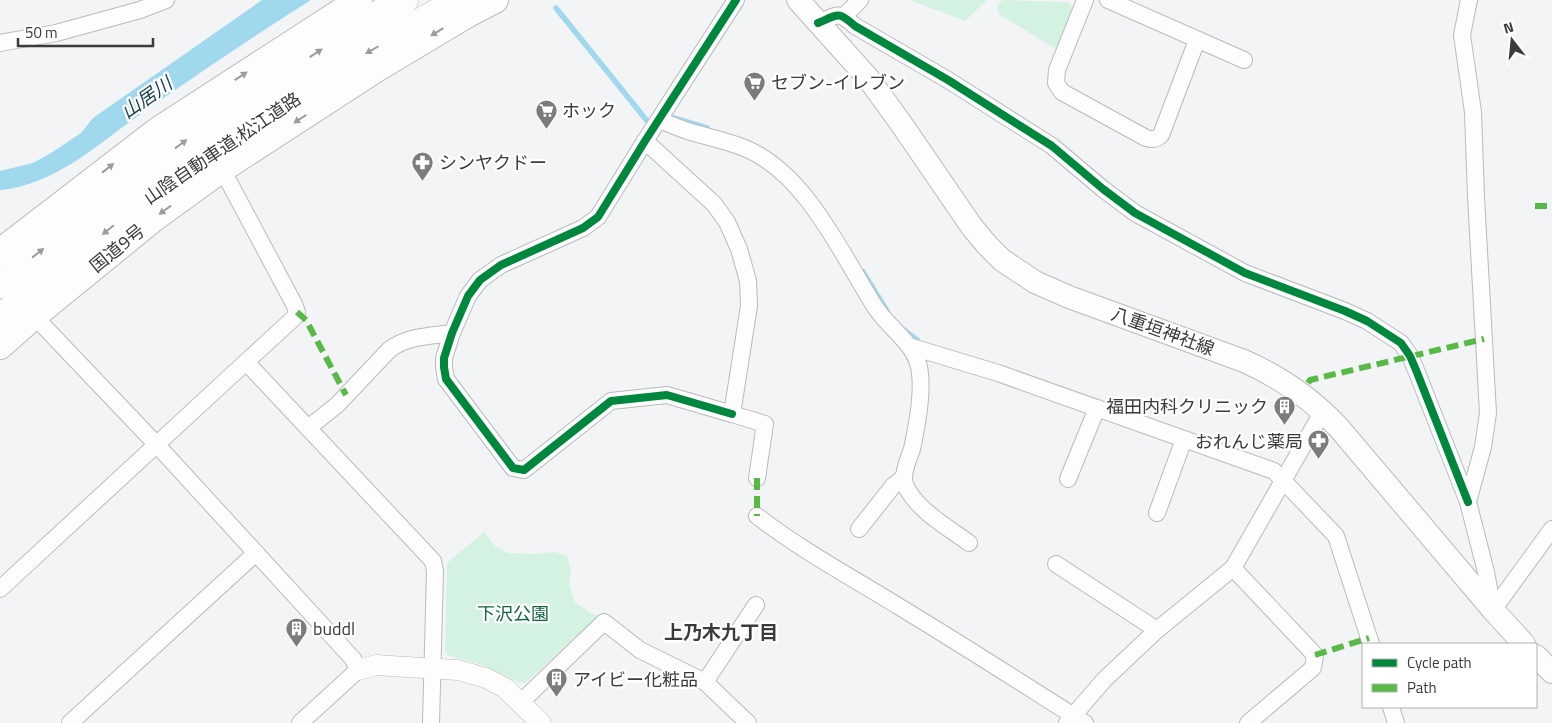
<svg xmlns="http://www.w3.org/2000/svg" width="1552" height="723" viewBox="0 0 1552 723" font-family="'Titillium Web','Noto Sans JP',sans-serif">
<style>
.green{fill:#d4f2e2}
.water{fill:#a0d9ee}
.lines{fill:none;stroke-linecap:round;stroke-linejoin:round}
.stream{stroke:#a0d9ee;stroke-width:5.5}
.minor-casing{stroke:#b9babb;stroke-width:18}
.tertiary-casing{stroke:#b9babb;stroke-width:21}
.secondary-casing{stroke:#b9babb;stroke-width:24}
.trunk-casing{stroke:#b9babb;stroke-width:28}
.motorway-casing{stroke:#b9babb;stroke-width:29}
.minor{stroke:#fdfdfe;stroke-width:16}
.tertiary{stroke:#fdfdfe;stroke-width:20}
.secondary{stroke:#fdfdfe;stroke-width:22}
.trunk{stroke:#fdfdfe;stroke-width:26}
.motorway{stroke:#fdfdfe;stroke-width:28}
.quiet{stroke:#58b947;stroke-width:6;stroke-dasharray:12 6;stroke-linecap:butt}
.cycleway-casing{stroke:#fff;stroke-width:11}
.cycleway{stroke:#00873e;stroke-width:8}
.oneway{fill:#9c9c9d}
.labels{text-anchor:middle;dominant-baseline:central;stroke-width:4.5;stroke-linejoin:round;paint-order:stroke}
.poi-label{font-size:18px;fill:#3a3b3c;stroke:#fff;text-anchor:start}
.street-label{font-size:18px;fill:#3a3b3c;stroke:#fff}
.park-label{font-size:18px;fill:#116542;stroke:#fff}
.water-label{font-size:19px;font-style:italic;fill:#1a3f4c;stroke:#fff}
.neighbourhood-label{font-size:19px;font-weight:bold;fill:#3a3b3c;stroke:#fff}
</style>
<rect width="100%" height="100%" fill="#f3f4f5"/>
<!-- green -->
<g class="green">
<polygon points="910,0 987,0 965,21"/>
<polygon points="1002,0 1068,2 1072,8 1057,50 999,14 997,7"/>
<polygon points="484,532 495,546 508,553 534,554 555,552 567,556 571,573 569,582 574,601 590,613 599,616 525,683 518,682 483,665 447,655 445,651 447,563"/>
</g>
<!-- water -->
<path class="water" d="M262 0H311C254 36 198 74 142 113 99 143 56 185 0 190V171L33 163 51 153 81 133 93 118Z"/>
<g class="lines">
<!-- stream -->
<g class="stream">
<polyline points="556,8 648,122"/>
<polyline points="674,119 674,118 707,128"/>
<polyline points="863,272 887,311"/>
<polyline points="904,330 917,340"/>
</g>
<defs>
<g id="minor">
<path d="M1085 0 1057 70 1056 83 1062 92 1146 138C1152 140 1156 140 1161 135L1197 40"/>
<polyline points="1108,0 1244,60"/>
<polyline points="1469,0 1462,35 1473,112 1476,197 1488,413 1483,447 1468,502 1486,572 1493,610"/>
<polyline points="844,16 860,0"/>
<path d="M818 23C839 14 838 11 855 26L948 80 1052 146 1103 189 1135 213 1245 273 1345 311 1367 321 1401 343 1410 356 1416 370 1468 502"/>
<polyline points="0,43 56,33 140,10 166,0"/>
<path d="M659 120C670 124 680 129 691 132 708 137 726 141 742 147 805 171 841 253 875 307 888 327 911 341 918 363 925 386 917 426 912 449 909 458 904 468 904 478 904 482 906 488 909 492 923 514 949 528 969 543"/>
<polyline points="645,141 714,204 727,222 739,249 748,281 749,306 732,414 765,424 757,478"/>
<polyline points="222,169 294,304 297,312 296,316 246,362 433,561 435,571 431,723"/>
<polyline points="34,316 157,445 353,659 358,670 300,723"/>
<polyline points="912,347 998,373 1274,471 1336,536 1371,644"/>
<polyline points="732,414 667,395 611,401 524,470 513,468 446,379 444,367 444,358 452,333 468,296 480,280 501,265 583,228 598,217 645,141 736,0"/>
<path d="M308 428 337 405 389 350C406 336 431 336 452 333"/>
<polyline points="1068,479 1097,408"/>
<polyline points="1157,513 1184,439"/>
<path d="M757 516C801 550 851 577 898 606 961 644 1023 684 1085 723"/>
<polyline points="859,529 893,486 904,477"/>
<polyline points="1056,564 1157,630"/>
<polyline points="1233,568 1315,655 1313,668 1248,723"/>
<polyline points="0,589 246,362"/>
<polyline points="1493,610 1552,529"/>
<polyline points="705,682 756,605"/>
<polyline points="521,702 604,622 640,650 705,682 748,723"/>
<polyline points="1391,707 1396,723"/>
<polyline points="70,723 256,553"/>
<polyline points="1067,723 1104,680 1157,630 1233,568 1323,411"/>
</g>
<polyline id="tertiary" points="358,670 376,665 406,667 458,670 486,678 505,688 541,723"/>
<g id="secondary">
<path d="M798 0 868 78 900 122 972 227 987 245 1002 260 1035 282 1069 297 1244 361C1280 377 1312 399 1339 428L1493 610 1524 644"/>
<polyline points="1536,656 1552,672"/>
</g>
<g id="trunk">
<polyline points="0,252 157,131 359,0"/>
<polyline points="0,346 34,316 153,219 222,169 376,69 468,14 495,0"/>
</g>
<g id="motorway">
<path d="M0 284C125 177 261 81 404 0"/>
<polyline points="0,319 38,286 142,203 244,130 368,52 460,0"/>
</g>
</defs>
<!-- minor casing -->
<use href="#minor" class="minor-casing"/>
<!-- tertiary casing -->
<use href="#tertiary" class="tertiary-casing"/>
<!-- secondary casing -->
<use href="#secondary" class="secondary-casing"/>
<!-- trunk casing -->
<use href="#trunk" class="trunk-casing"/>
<!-- motorway casing -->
<use href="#motorway" class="motorway-casing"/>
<!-- minor -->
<use href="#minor" class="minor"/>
<!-- tertiary -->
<use href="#tertiary" class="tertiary"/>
<!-- secondary -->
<use href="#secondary" class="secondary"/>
<!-- trunk -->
<use href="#trunk" class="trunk"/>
<!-- motorway -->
<use href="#motorway" class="motorway"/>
<!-- quiet -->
<g class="quiet">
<polyline points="1535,206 1552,206"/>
<polyline points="297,312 306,320 346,395"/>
<polyline points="1308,383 1310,380 1484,339"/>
<polyline points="757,478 757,516"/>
<polyline points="1315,655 1369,638"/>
</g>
<defs>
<g id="cycleway">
<path d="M818 23C839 14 838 11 855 26L948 80 1052 146 1103 189 1135 213 1245 273 1345 311 1367 321 1401 343 1410 356 1416 370 1468 502"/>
<polyline points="732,414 667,395 611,401 524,470 513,468 446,379 444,367 444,358 452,333 468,296 480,280 501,265 583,228 598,217 645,141 736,0"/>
</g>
</defs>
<!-- cycleway casing -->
<use href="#cycleway" class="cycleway-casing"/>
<!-- cycleway -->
<use href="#cycleway" class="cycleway"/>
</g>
<!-- one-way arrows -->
<defs><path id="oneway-solid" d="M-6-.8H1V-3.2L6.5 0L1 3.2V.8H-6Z" transform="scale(1.25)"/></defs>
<g class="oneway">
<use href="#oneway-solid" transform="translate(437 32) rotate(149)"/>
<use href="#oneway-solid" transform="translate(372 50) rotate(150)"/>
<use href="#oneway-solid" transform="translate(316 53) rotate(-33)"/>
<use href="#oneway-solid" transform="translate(241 76) rotate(-33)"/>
<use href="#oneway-solid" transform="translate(300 119) rotate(147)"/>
<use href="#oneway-solid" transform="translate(181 144) rotate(-36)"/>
<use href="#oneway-solid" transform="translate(108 168) rotate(-38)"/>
<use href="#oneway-solid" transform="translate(165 210) rotate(144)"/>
<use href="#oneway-solid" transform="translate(108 230) rotate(141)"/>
<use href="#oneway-solid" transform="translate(38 253) rotate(-38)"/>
</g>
<!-- icons -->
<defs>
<symbol id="supermarket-pin" viewBox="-11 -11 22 30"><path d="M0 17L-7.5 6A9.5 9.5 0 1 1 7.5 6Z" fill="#7b7c7d" stroke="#fff"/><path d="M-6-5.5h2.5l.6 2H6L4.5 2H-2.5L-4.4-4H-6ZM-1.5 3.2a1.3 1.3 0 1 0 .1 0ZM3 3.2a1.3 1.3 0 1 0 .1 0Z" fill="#fff"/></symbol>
<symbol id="pharmacy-pin" viewBox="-11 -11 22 30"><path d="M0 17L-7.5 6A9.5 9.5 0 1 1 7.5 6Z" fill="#7b7c7d" stroke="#fff"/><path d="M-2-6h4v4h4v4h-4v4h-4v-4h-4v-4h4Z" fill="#fff"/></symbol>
<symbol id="building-pin" viewBox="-11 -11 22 30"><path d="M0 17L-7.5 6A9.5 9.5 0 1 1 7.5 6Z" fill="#7b7c7d" stroke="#fff"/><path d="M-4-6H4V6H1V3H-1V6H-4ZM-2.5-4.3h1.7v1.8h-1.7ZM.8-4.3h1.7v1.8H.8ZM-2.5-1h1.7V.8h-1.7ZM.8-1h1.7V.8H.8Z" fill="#fff"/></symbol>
</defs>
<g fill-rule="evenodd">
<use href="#supermarket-pin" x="742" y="70" width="25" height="34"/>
<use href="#supermarket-pin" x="534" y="98" width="25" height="34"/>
<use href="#pharmacy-pin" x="410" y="150" width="25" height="34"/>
<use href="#building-pin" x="1272" y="394" width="25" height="34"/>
<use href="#pharmacy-pin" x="1306" y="428" width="25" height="34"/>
<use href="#building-pin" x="284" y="616" width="25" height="34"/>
<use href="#building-pin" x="544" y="666" width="25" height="34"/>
</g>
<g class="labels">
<!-- poi labels -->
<g class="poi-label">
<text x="771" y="82">セブン-イレブン</text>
<text x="562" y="110">ホック</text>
<text x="439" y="162">シンヤクドー</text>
<text x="1268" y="406" text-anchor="end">福田内科クリニック</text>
<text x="1303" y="441" text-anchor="end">おれんじ薬局</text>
<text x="313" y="628">buddl</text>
<text x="573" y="679">アイビー化粧品</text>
</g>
<!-- street labels -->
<g class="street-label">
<text transform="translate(222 148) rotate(-34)">山陰自動車道;松江道路</text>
<text transform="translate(117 248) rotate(-39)">国道9号</text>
<text transform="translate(1163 331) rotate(20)">八重垣神社線</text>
</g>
<!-- park labels -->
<g class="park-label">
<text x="513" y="613">下沢公園</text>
</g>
<!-- water labels -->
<g class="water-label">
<text transform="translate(146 97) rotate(-35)">山居川</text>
</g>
<!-- neighbourhood labels -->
<g class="neighbourhood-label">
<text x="721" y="631">上乃木九丁目</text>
</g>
</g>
<!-- legend -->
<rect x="1362" y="643" width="175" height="65" fill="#ffffff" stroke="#b0b1b1"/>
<rect x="1372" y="659" width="25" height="8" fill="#00873e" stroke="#b0b1b1"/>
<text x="1407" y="668" font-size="15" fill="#3a3b3c">Cycle path</text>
<rect x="1372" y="684" width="25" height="8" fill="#58b947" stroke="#b0b1b1"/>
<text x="1407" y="693" font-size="15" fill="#3a3b3c">Path</text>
<!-- north arrow -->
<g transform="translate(1512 40) rotate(344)" stroke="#ffffff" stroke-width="4" paint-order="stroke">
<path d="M0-4L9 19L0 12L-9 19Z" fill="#3a3b3c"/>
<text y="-8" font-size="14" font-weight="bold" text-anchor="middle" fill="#3a3b3c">N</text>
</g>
<!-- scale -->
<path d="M18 38v8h135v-8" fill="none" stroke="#3a3b3c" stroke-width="2.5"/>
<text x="25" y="38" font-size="15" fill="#3a3b3c" stroke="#ffffff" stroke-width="4" paint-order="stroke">50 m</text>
</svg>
